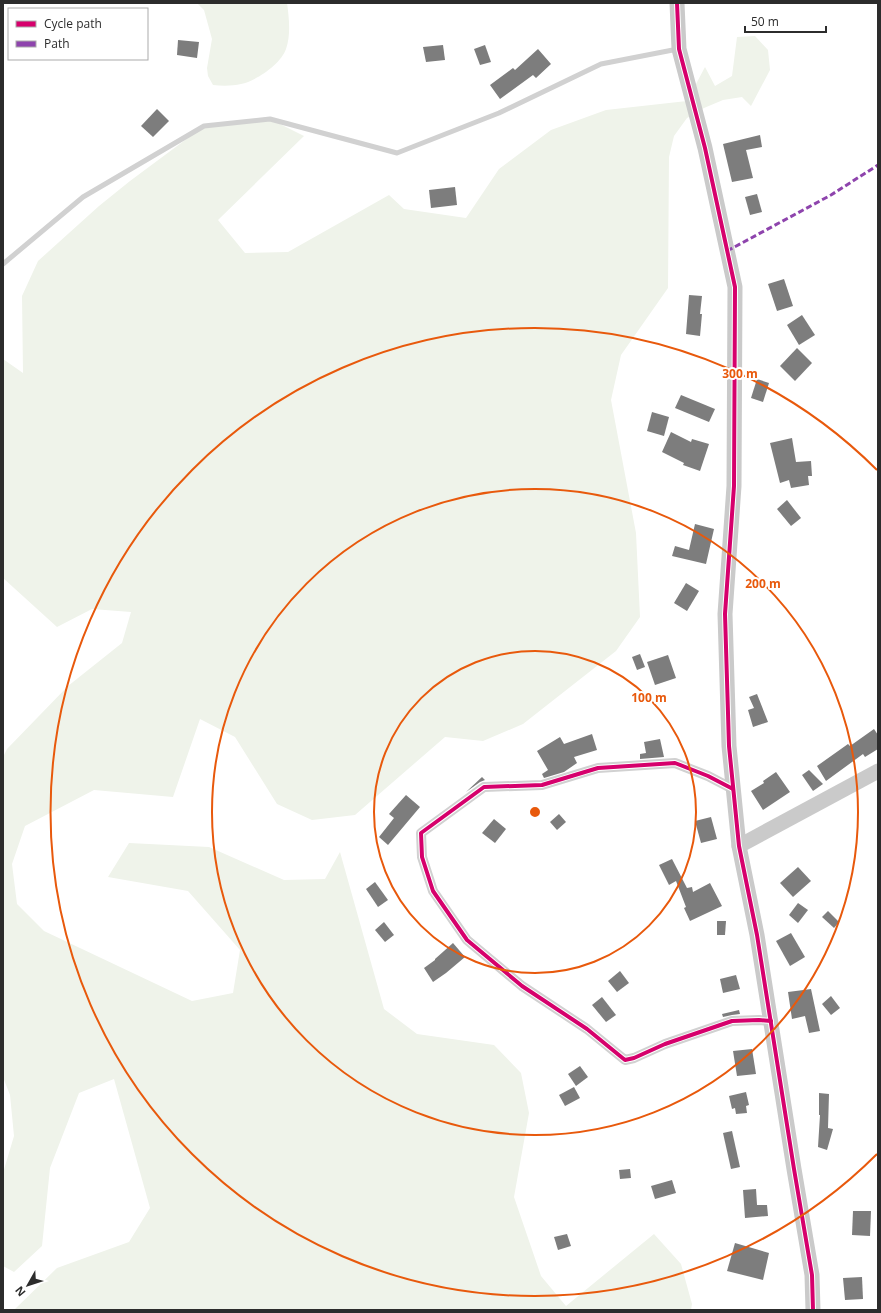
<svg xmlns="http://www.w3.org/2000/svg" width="881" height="1313" viewBox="0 0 881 1313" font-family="'Open Sans',sans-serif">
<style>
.green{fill:#eff3ea}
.building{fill:#7d7d7d}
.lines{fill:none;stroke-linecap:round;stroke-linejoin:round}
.lane{stroke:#d1d1d1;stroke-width:5}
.street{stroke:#d1d1d1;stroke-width:10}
.secondary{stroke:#cacaca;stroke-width:15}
.quiet{stroke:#8e44ad;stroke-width:3;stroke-dasharray:6 3;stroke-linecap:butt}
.cycleway-casing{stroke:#fff;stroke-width:6}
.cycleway{stroke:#d6006c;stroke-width:4}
.ring{fill:none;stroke:#e8590c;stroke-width:2}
.centre{fill:#e8590c;stroke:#fff;stroke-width:2}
.ring-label{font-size:12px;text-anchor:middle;font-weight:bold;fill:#e8590c;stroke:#fff;stroke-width:4;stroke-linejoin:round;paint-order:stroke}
</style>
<rect width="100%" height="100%" fill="#fff"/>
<!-- green -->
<g class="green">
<path d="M197 3H287C289 17 291 35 286 49 281 64 256 81 241 84 233 86 222 86 213 85L208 76 207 68 212 39 204 10Z"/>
<polygon points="755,36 768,50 770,70 751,106 742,97 723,100 704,108 687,118 674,136 669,157 668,288 621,355 611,400 636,533 640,617 616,651 523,724 483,741 445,737 355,815 312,820 277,804 235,737 200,719 173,797 94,790 25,826 12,864 17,904 44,931 192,1001 233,993 240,950 188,891 108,877 129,843 209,847 284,880 325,879 340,852 384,1009 417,1034 494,1045 521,1073 529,1113 514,1197 541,1276 566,1306 654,1234 681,1264 692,1304 691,1310 14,1310 57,1268 129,1242 150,1208 114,1079 79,1093 50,1168 42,1246 14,1272 3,1266 3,1173 14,1136 10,1095 3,1077 3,757 7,749 68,686 122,643 131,612 92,609 57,627 3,578 3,359 23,373 22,296 38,261 99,206 130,181 204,126 270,119 304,136 218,220 245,253 288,252 389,195 404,209 466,218 499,169 551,130 606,110 687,101 705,67 715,86 732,76 737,37"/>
</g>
<!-- building -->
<g class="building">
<polygon points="178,40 199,42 197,58 177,55"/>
<polygon points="443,45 445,60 426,62 423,47"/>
<polygon points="485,45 491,62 480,65 474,49"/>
<polygon points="538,49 551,64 536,78 533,75 500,99 490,85 513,68 515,70"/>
<polygon points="157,109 169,121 153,137 141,126"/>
<polygon points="760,135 762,147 746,150 753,178 732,182 723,144"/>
<polygon points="455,187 457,205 431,208 429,190"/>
<polygon points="757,194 762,212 750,215 745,197"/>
<polygon points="784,279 793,306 777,311 768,284"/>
<polygon points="689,295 702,296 700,314 702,314 700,336 686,334"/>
<polygon points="802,315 815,335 799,345 787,325"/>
<polygon points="797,348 812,363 795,381 780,366"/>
<polygon points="757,379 769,383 763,402 751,398"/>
<polygon points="681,395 715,409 709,422 675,408"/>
<polygon points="652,412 669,417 664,436 647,431"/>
<polygon points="671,432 691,442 692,439 709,444 700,471 683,465 684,463 662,452"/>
<polygon points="792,438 796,462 811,461 812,476 808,476 809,485 791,488 789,480 780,483 770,443"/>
<polygon points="787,500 801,518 791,526 777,509"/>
<polygon points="695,524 714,529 706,564 672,556 675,546 689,550"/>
<polygon points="686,583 699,591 687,611 674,603"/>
<polygon points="640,654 645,667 637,670 632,657"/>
<polygon points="668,655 676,678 655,685 647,662"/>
<polygon points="757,694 768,722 753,727 748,710 754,708 749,697"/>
<polygon points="874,729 878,735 878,749 865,757 863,754 826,781 817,766 848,744 850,746"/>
<polygon points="592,734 597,750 574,757 577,763 564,772 544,778 542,774 548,770 537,751 560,737 564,744"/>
<polygon points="660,739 664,757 640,759 640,754 646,753 644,742"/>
<polygon points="809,770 823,784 813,791 802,775"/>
<polygon points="776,772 790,792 763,810 751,791 764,783 763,781"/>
<polygon points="482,777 485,780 480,782 466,792"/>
<polygon points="406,795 420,807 388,845 379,837 394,818 389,814"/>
<polygon points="559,814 566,822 557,830 550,822"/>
<polygon points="711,817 717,839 701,843 695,821"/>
<polygon points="494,819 506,829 495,843 482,833"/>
<polygon points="672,859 687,888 692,887 693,892 710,883 722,906 690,921 684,908 686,907 676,881 669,885 659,865"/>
<polygon points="798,867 811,881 793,897 780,883"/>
<polygon points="375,882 388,900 378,907 366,889"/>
<polygon points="798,903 808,910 798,923 789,915"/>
<polygon points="828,911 839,922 834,928 822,917"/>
<polygon points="717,921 726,921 725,935 717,935"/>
<polygon points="384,922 394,935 385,942 375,930"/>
<polygon points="791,933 805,957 790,966 776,941"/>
<polygon points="453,943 465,957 446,973 433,982 424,968 435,960 435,959"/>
<polygon points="620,971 629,983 617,992 608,981"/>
<polygon points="736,975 740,989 723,993 720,979"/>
<polygon points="811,989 820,1031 809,1033 805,1016 792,1019 788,992"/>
<polygon points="831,996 840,1008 831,1015 822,1004"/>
<polygon points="602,997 616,1015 606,1022 592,1005"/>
<polygon points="739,1010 740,1014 732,1015 723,1017 722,1014"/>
<polygon points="752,1049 756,1074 737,1076 733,1051"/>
<polygon points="580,1066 588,1077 576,1086 568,1074"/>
<polygon points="574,1087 580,1098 565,1106 559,1095"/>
<polygon points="746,1092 749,1105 746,1106 747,1113 736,1114 735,1108 732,1109 729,1096"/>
<polygon points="819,1093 829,1094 828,1128 833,1129 827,1150 818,1147 820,1115 819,1115"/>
<polygon points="732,1131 740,1167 731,1169 723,1133"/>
<polygon points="630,1169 631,1178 620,1179 619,1170"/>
<polygon points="672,1180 676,1193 655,1199 651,1186"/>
<polygon points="756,1189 757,1205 767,1205 768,1216 745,1218 743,1190"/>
<polygon points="853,1211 871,1211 870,1236 852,1235"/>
<polygon points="567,1234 571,1246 558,1250 554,1237"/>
<polygon points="735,1243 769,1253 763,1280 727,1271"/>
<polygon points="862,1277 863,1299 845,1300 843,1278"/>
</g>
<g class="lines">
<!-- lane -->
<polyline class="lane" points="3,264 83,197 204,126 270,119 397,153 499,113 601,64 678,49"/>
<!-- street -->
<polyline class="street" points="733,789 708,776 675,763 598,768 542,785 484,787 421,833 422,857 433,891 467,940 522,986 587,1029 625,1060 634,1058 665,1044 732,1021 759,1020 771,1021"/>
<!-- secondary -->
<g class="secondary">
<polyline points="677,3 679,49 705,148 735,287 734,486 725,614 729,746 739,846 757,935 794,1169 812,1275 813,1310"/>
<polyline points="739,846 878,771"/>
</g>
<!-- quiet -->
<polyline class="quiet" points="727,251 831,195 878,165"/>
<defs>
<g id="cycleway">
<polyline points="677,3 679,49 705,148 735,287 734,486 725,614 729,746 739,846 757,935 794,1169 812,1275 813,1310"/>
<polyline points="733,789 708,776 675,763 598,768 542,785 484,787 421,833 422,857 433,891 467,940 522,986 587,1029 625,1060 634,1058 665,1044 732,1021 759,1020 771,1021"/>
</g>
</defs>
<!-- cycleway casing -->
<use href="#cycleway" class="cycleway-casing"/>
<!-- cycleway -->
<use href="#cycleway" class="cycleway"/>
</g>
<!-- distance rings -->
<g class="ring">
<circle cx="535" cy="812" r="161"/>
<circle cx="535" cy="812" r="323"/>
<path d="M877 1154A484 484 0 1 1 877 470"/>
</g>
<circle cx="535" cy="812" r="6" class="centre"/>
<g class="ring-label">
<text x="740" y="378">300 m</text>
<text x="763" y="588">200 m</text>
<text x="649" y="702">100 m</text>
</g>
<!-- border -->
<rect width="881" height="1313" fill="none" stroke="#2c2c2c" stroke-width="8"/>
<!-- legend -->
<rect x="8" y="8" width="140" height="52" fill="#ffffff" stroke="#ababab"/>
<rect x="16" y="21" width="20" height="6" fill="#d6006c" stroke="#ababab"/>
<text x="44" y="28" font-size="12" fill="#2c2c2c">Cycle path</text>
<rect x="16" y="41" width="20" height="6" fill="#8e44ad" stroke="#ababab"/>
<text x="44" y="48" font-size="12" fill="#2c2c2c">Path</text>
<!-- north arrow -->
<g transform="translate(28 1285) rotate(231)" stroke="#ffffff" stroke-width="3" paint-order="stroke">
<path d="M0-3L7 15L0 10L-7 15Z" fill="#2c2c2c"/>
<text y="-6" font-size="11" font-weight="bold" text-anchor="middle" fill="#2c2c2c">N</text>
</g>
<!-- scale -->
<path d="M745 26v6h81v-6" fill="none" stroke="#2c2c2c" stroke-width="2"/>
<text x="751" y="26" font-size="12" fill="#2c2c2c" stroke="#ffffff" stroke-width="3" paint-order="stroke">50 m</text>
</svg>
